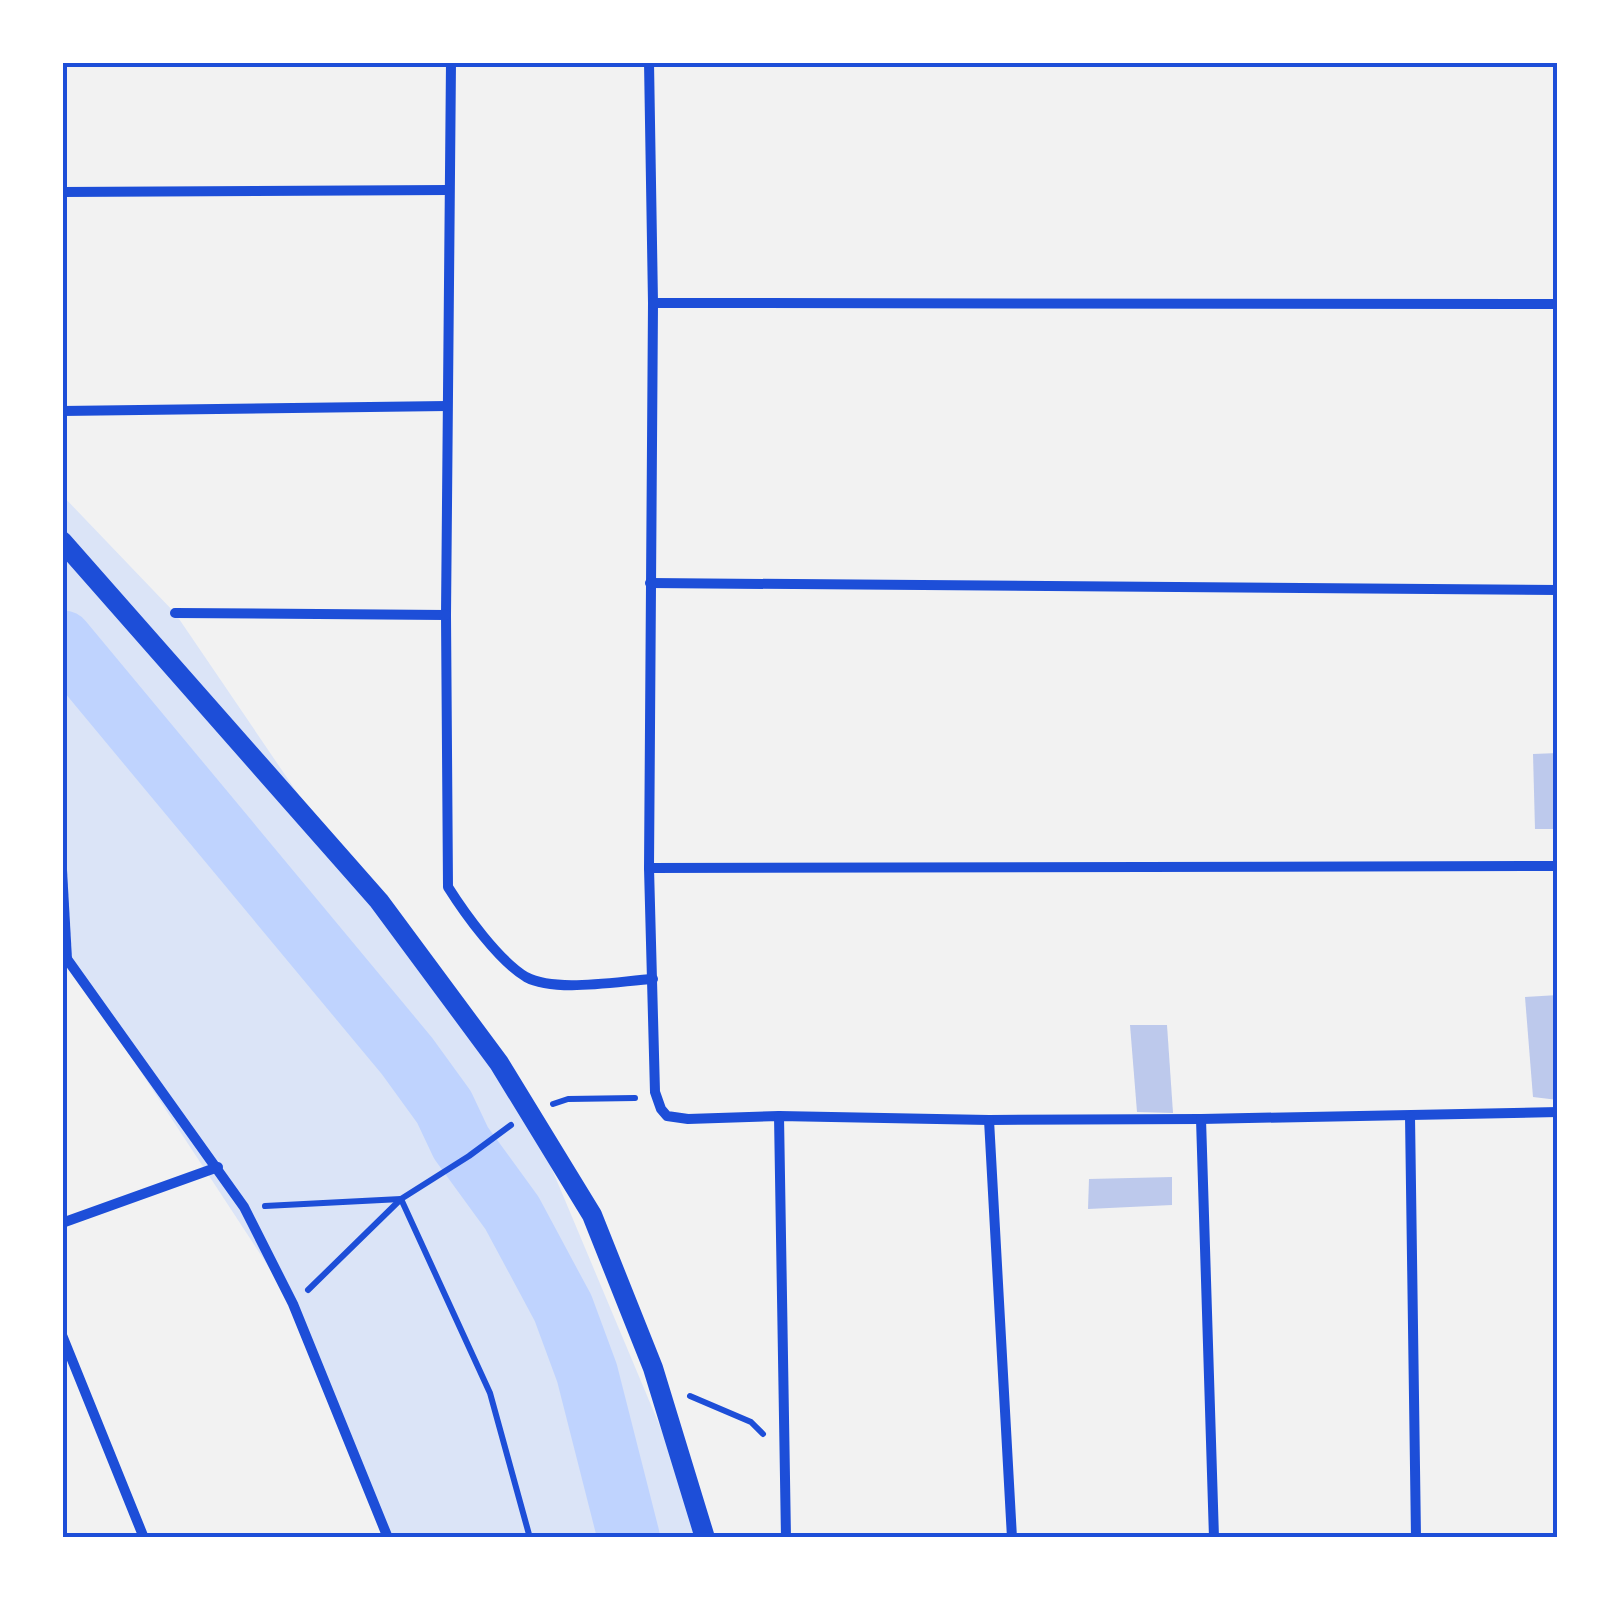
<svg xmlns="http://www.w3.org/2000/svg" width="1620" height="1600" viewBox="0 0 1620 1600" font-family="Arial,sans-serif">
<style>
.green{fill:#dbe4f7}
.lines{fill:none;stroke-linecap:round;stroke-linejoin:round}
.river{stroke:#bfd3fe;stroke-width:62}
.building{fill:#bdc9ec}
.path{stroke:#1d4ed8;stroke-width:6}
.minor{stroke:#1d4ed8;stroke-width:10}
.secondary{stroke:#1d4ed8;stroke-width:20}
.neatline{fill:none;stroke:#1d4ed8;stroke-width:4}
</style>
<rect width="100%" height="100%" fill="#f2f2f2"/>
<!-- green -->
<polygon class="green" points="62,495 175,613 345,863 528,1112 703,1529 713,1537 388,1537 293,1304 67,959 63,960"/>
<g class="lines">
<!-- river -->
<polyline class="river" points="62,641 407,1056 444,1107 461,1143 512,1213 563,1308 587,1373 629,1538"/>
</g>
<!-- building -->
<g class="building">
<polygon points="1558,753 1558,829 1535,829 1533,754"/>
<polygon points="1558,995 1558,1100 1533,1097 1525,997"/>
<polygon points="1130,1025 1167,1025 1173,1113 1137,1112"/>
<polygon points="1172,1177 1172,1205 1088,1209 1089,1179"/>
</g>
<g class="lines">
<!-- path -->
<g class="path">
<polyline points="553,1104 568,1099 635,1098"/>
<polyline points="265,1206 401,1199 490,1393 530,1538"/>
<polyline points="308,1290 401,1199 469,1156 511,1125"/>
<polyline points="690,1396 751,1422 763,1434"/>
</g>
<!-- minor -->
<g class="minor">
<path d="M451 62 446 615 448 887C465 914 499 961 526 977 555 993 619 981 653 979"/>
<polyline points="649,62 653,303 649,868 655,1092 661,1109 667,1116 688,1119 779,1116 989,1120 1201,1119 1558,1112"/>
<polyline points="62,192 449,190"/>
<polyline points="653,303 1558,304"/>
<polyline points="62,411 447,406"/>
<polyline points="650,583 1558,590"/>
<polyline points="175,613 446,615"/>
<polyline points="649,868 1558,866"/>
<polyline points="62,870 67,959"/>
<polyline points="67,959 244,1207 293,1304 388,1538"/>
<polyline points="779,1116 786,1538"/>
<polyline points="1410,1116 1416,1538"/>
<polyline points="1201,1119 1214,1538"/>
<polyline points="989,1120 1012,1538"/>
<polyline points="62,1223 218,1167"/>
<polyline points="62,1335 144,1538"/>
</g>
<!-- secondary -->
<polyline class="secondary" points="62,541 379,901 499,1063 592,1215 653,1368 705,1538"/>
</g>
<!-- border -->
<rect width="1620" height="1600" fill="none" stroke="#ffffff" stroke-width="130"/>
<rect x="65" y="65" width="1490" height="1470" class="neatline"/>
</svg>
